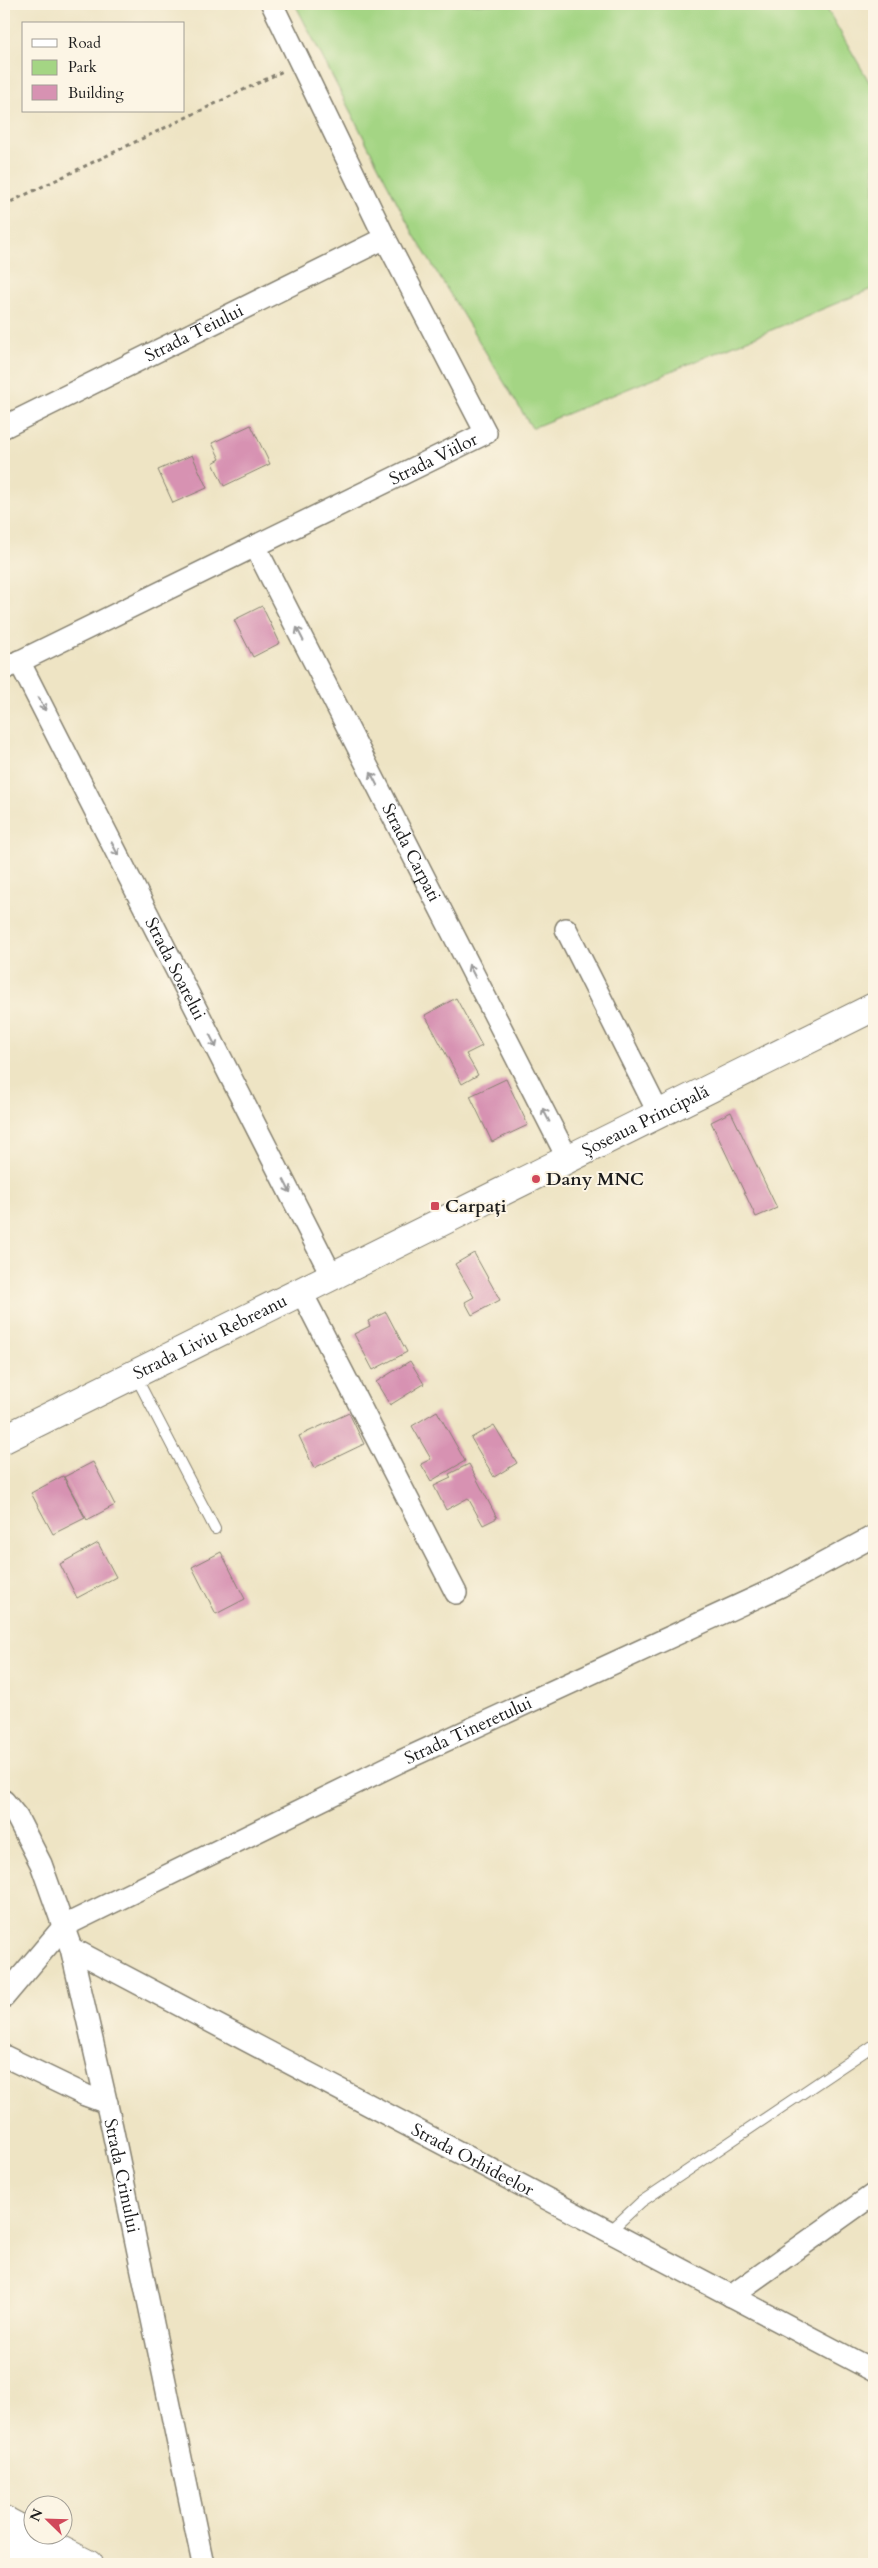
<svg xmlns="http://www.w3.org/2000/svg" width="878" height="2568" viewBox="0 0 878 2568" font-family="Cardo,serif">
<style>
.green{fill:#a4d584;stroke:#607850}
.building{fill:#d792b2}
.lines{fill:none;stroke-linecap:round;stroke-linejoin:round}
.lane-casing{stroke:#858070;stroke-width:12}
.street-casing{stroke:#858070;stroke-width:24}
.secondary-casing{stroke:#858070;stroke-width:30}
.highway-casing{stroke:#858070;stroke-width:30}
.path{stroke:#858070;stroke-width:3;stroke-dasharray:4 4;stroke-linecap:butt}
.lane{stroke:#fff;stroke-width:10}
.street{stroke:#fff;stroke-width:21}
.secondary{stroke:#fff;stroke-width:28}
.highway{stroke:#fff;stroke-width:28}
.oneway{stroke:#999}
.poi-dot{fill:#d1495b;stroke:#fcf5e5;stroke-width:2}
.labels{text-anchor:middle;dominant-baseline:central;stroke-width:4;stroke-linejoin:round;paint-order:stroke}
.street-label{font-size:18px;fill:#1c1c1c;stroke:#fcf5e5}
.poi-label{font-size:18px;font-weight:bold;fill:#1c1c1c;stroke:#fcf5e5;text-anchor:start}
</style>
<rect width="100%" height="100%" fill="#fcf5e5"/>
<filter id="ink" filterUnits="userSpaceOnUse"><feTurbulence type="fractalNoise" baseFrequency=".02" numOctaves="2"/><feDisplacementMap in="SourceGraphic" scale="10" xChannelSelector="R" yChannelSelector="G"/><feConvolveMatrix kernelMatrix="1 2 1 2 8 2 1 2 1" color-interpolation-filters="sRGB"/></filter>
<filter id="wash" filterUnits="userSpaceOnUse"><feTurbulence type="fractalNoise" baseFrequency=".0096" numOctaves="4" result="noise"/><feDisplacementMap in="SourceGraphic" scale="20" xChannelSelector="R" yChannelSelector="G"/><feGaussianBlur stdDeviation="1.12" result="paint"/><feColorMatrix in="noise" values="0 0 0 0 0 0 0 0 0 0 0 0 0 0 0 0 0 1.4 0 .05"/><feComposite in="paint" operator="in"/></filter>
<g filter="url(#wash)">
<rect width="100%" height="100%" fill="#eee4c4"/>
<!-- green -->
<polygon class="green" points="295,4 824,4 874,90 874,288 532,428 414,235"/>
<g id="blocks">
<!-- building -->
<g class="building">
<polygon points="251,425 270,464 224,486 213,463 220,459 212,443"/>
<polygon points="192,455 207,488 173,503 158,470"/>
<polygon points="262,606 280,643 253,657 234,620"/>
<polygon points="456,998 482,1046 466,1054 478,1075 462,1084 425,1015"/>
<polygon points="506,1079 528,1125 492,1142 470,1096"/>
<polygon points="731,1112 777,1208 756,1217 711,1122"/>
<polygon points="474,1253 500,1300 472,1315 465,1302 474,1297 455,1264"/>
<polygon points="386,1312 407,1352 373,1370 354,1334 370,1326 368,1321"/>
<polygon points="410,1361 424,1384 390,1405 376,1382"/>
<polygon points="437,1411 465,1461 431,1481 421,1464 431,1459 412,1426"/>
<polygon points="349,1413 364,1444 314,1468 299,1436"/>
<polygon points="494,1425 517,1463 494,1477 471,1438"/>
<polygon points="93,1462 115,1505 87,1520 64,1477"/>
<polygon points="469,1464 497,1518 483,1525 468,1498 446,1510 434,1486 451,1478 449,1474"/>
<polygon points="63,1476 85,1518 53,1534 31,1493"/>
<polygon points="98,1543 116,1577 77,1598 60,1564"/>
<polygon points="221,1552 245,1599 216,1614 192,1567"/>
</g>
</g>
</g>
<g filter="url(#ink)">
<use href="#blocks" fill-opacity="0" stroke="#858070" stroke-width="1"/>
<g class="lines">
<defs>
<g id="lane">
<polyline points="135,1375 215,1529"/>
<polyline points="609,2232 641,2202 874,2045"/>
</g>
<g id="street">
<path id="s1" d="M4 427 385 238"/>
<path id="s2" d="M255 546 568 1159"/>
<path id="s3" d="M19 661 332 1276"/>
<path id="s4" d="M4 669 486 433 385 238 272 4"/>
<polyline points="566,929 659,1114"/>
<polyline points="301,1291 456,1593"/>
<path id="s5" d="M4 1801 17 1817 41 1864 71 1948 112 2127 203 2564"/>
<path id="s6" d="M71 1948 874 2371"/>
<path id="s7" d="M4 1997 64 1926 399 1762 781 1586 874 1536"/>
<polyline points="4,2056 85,2095 107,2103"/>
<polyline points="731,2296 874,2194"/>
</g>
<g id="secondary">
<path id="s8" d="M4 1439 874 1007"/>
</g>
<g id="highway">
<polyline points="4,2520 32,2535"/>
<polyline points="33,2536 88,2564"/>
<polyline points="4,2547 38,2564"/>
</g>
</defs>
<!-- lane casing -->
<use href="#lane" class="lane-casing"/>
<!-- street casing -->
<use href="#street" class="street-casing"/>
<!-- secondary casing -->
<use href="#secondary" class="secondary-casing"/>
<!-- highway casing -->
<use href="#highway" class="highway-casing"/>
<!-- path -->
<polyline class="path" points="4,205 283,71"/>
<!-- lane -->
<use href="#lane" class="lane"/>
<!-- street -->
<use href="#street" class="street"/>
<!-- secondary -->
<use href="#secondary" class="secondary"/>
<!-- highway -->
<use href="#highway" class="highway"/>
</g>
<!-- one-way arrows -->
<defs><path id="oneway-shaft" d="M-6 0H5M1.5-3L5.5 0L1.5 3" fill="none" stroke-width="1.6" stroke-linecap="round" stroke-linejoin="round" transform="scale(1.25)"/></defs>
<g class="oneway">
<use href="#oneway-shaft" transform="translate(300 634) rotate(-117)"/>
<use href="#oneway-shaft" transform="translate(42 704) rotate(63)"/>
<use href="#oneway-shaft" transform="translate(374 779) rotate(-117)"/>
<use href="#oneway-shaft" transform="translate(115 849) rotate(63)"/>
<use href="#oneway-shaft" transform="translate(472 971) rotate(-117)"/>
<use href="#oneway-shaft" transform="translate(213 1041) rotate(63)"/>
<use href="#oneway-shaft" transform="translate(546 1115) rotate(-117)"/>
<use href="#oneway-shaft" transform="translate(287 1186) rotate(63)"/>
</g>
</g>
<!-- markers -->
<g class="poi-dot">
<circle cx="536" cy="1179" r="5"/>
<rect x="430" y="1201" width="10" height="10" rx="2.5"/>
</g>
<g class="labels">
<!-- street labels -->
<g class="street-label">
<text stroke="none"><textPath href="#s1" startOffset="212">Strada Teiului</textPath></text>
<text stroke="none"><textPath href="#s4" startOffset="478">Strada Viilor</textPath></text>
<text stroke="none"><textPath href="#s2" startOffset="344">Strada Carpati</textPath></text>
<text stroke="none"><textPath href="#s3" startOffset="345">Strada Soarelui</textPath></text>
<text stroke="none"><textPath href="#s8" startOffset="716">Șoseaua Principală</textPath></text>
<text stroke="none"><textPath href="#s8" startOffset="230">Strada Liviu Rebreanu</textPath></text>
<text stroke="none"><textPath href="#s7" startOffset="542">Strada Tineretului</textPath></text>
<text stroke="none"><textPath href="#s6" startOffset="454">Strada Orhideelor</textPath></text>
<text stroke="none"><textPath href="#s5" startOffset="396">Strada Crinului</textPath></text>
</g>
<!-- poi labels -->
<g class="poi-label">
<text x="546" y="1179">Dany MNC</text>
<text x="445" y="1206">Carpați</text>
</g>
</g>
<!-- margin -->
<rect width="878" height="2568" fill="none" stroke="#fcf5e5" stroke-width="20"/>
<!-- legend -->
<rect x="22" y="22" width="162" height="90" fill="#fcf5e5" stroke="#a29e95"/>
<rect x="32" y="39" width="25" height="8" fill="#ffffff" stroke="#a29e95"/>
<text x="68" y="48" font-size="15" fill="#1c1c1c">Road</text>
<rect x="32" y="60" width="25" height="15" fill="#a4d584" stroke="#a29e95"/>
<text x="68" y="72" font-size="15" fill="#1c1c1c">Park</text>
<rect x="32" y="85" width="25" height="15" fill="#d792b2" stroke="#a29e95"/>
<text x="68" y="98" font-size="15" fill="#1c1c1c">Building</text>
<!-- north arrow -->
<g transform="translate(48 2520) rotate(293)"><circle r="24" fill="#fcf5e5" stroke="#a29e95"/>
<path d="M0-4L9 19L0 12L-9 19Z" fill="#d1495b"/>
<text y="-8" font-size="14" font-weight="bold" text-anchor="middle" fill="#1c1c1c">N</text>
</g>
</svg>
